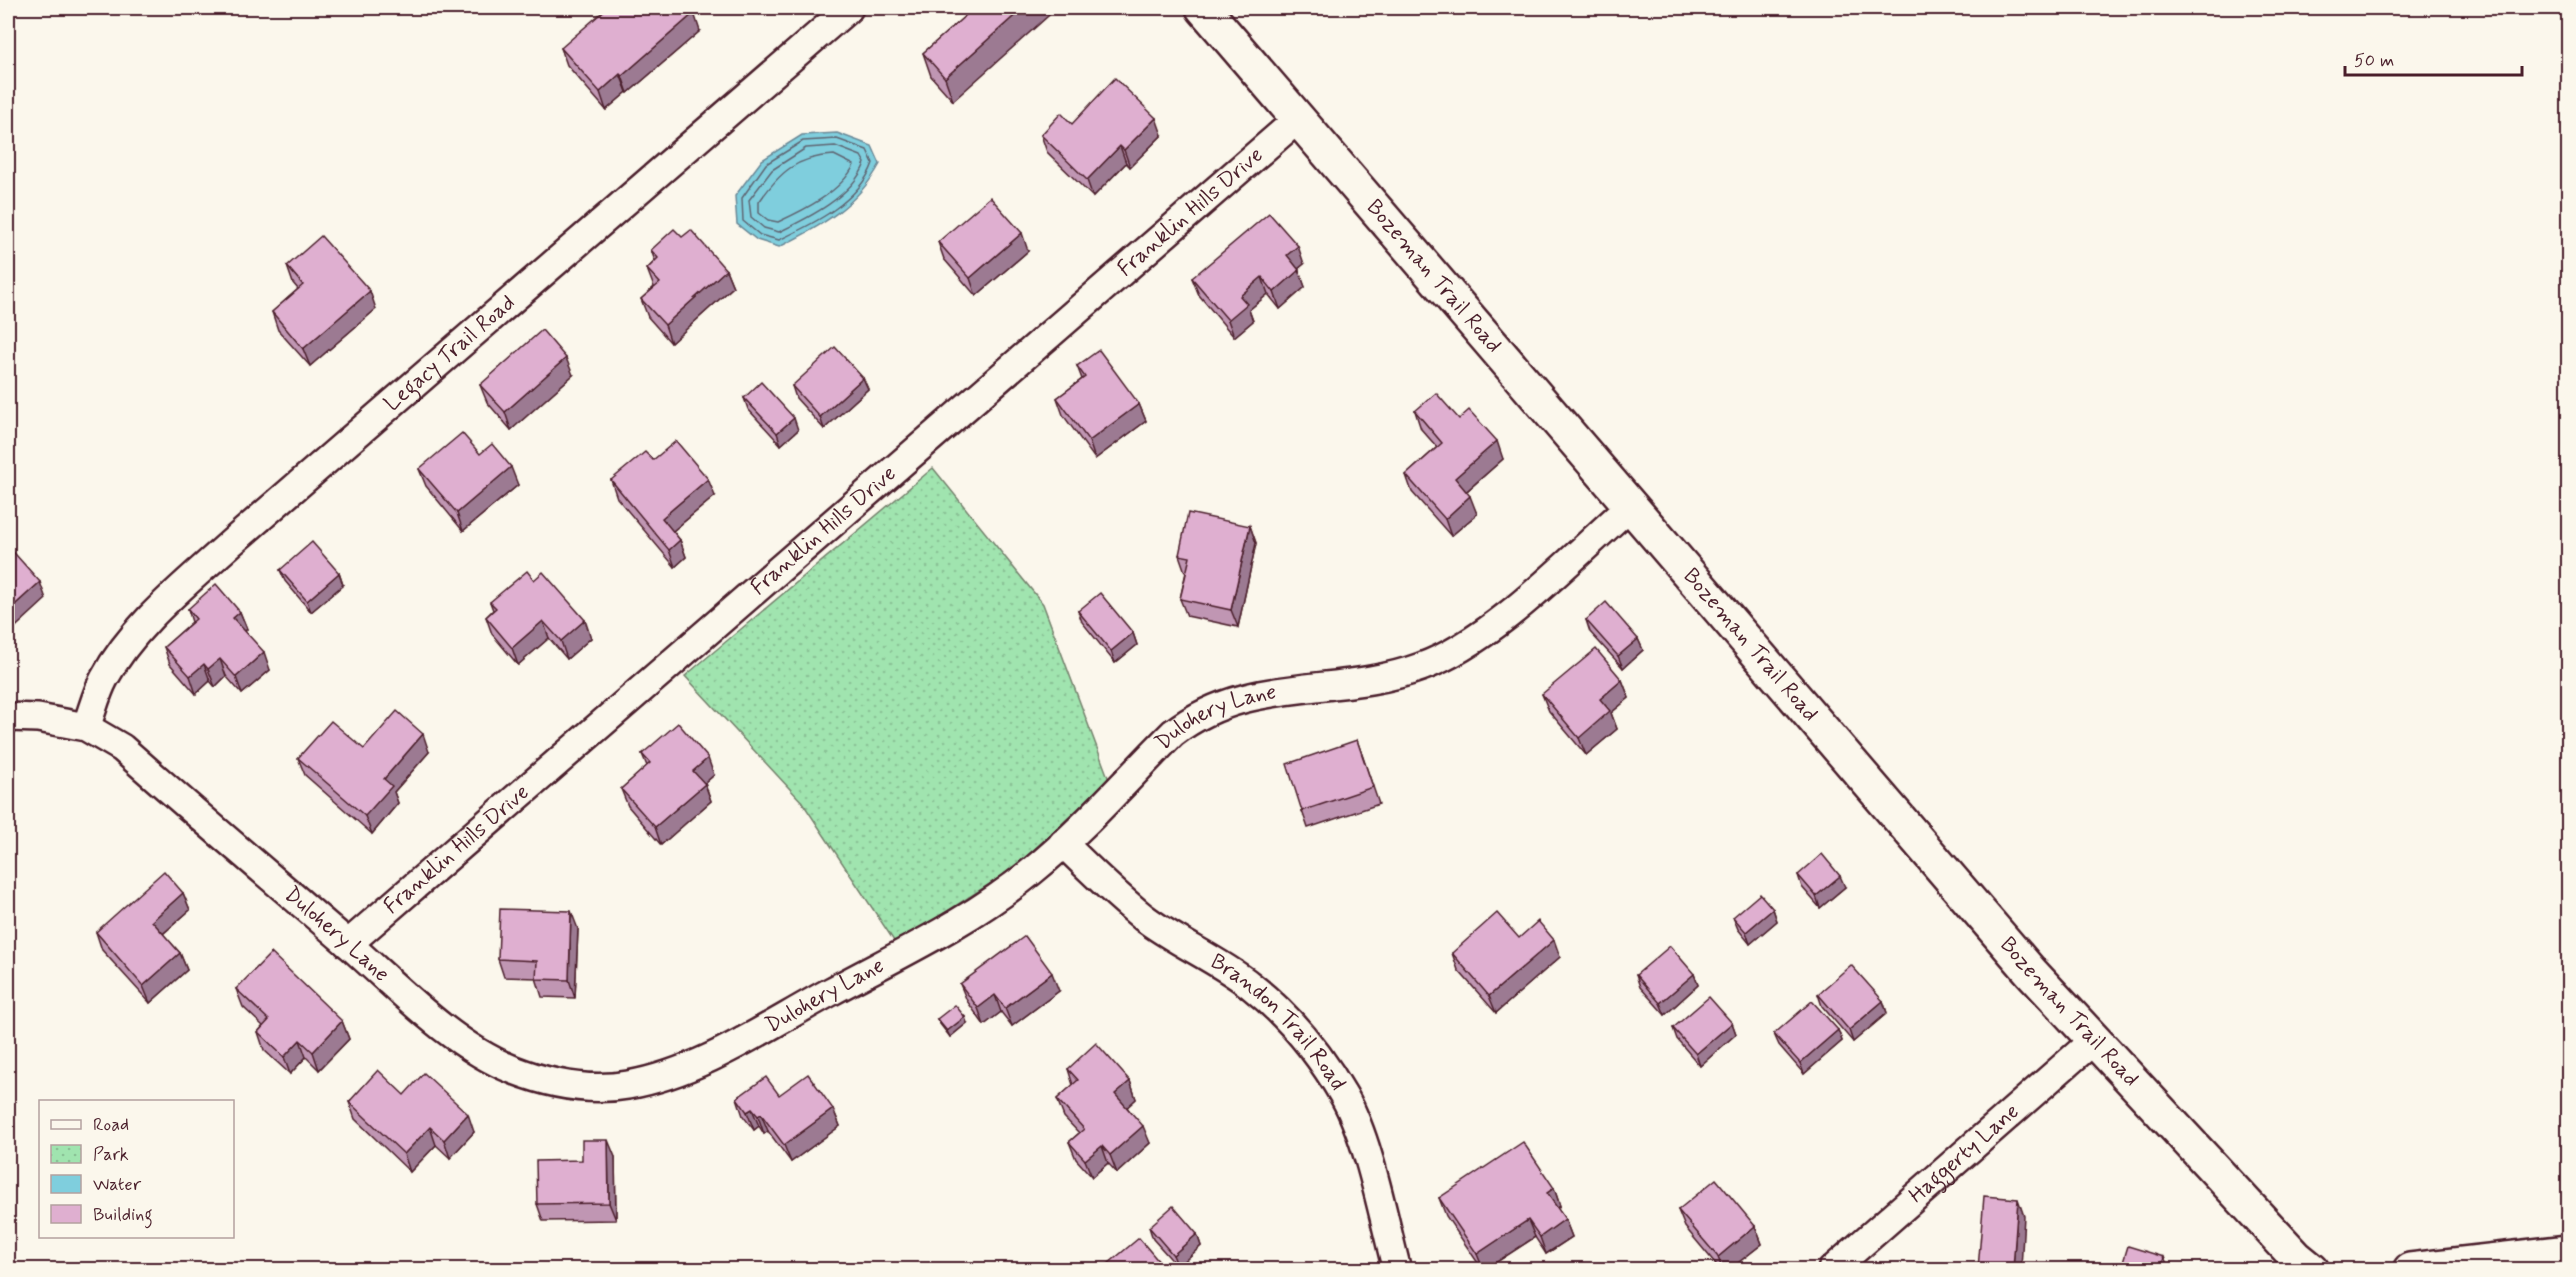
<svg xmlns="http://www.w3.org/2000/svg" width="2576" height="1277" viewBox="0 0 2576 1277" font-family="Mynerve,sans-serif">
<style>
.park{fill:url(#park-dots);stroke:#75826d;stroke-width:1.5}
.water{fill:#7fcedd;stroke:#6a8896;stroke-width:1.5}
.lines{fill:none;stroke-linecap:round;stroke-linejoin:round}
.shore{stroke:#5f6572;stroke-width:1.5}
.street-casing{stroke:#4a1f2b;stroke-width:32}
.secondary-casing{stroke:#4a1f2b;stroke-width:38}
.street{stroke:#fbf7ec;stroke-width:27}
.secondary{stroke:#fbf7ec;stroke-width:33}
.wall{fill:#c096b3;stroke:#4a1f2b;stroke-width:1.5}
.shaded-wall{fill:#9c7a92;stroke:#4a1f2b;stroke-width:1.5}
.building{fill:#dfafd0;stroke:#4a1f2b;stroke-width:1.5}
.labels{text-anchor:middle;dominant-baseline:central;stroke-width:5;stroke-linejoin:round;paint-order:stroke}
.street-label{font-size:22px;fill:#4a1f2b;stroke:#fbf7ec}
</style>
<defs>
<pattern id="park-dots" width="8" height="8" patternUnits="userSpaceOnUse" patternTransform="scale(1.5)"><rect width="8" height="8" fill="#a0e4af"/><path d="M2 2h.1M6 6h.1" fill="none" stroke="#8bc397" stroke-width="1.8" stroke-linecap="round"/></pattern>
</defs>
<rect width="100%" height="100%" fill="#fbf7ec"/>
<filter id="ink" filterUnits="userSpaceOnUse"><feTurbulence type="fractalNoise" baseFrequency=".0167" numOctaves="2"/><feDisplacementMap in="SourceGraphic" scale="12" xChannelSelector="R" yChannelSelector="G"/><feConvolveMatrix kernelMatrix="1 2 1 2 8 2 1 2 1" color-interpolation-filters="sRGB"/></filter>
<g filter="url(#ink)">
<!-- park -->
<polygon class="park" points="933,468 1043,604 1109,780 1013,869 896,944 802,802 685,676"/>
<!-- water -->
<path class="water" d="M837 133 872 146 880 164C858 205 820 227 779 247L757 240 737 224 735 196 762 160 802 135Z"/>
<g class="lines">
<!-- shore -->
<g class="shore">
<path d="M837 139 867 150 873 163C860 201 813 224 779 240L760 235 743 221 742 198 766 164 803 141Z"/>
<path d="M835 146 861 156 865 163C853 196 808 218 779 232L764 228 751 217 749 200 772 170 806 148Z"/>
<path d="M834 155 854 165C841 192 804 210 778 222L768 220 759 213V202C780 172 796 157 834 155Z"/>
</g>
<defs>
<g id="street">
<path id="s1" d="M8 717 38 718 86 727 122 748C196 814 271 877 346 942 396 986 452 1046 514 1070 550 1084 589 1092 628 1085 702 1072 767 1026 832 991 900 954 970 922 1031 872 1082 831 1127 779 1173 733 1249 674 1337 698 1421 667 1494 641 1571 558 1629 507"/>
<path id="s2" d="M86 727C92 712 96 694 104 679 133 625 186 584 231 543L849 8"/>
<path id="s3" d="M1063 843C1089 869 1115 894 1143 917 1177 943 1217 959 1250 985 1288 1015 1320 1054 1344 1096 1370 1143 1383 1217 1397 1270"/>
<path id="s4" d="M348 944 1299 118"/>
<path id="s5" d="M1832 1270 2095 1039"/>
</g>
<g id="secondary">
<path id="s6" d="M1203 8 2031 972 2296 1257 2312 1270"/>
<polyline points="2410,1270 2568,1252"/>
</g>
</defs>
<!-- street casing -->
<use href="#street" class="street-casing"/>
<!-- secondary casing -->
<use href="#secondary" class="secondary-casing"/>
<!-- street -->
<use href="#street" class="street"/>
<!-- secondary -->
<use href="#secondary" class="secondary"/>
</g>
<!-- wall -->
<g class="wall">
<polygon points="974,8 953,101 931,76 923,53"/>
<polygon points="700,31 628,93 627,92 606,110 567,65 561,48"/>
<polygon points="1072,124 1162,135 1130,167 1126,163 1093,197 1047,152 1041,135"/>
<polygon points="682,237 726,270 733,287 671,343 648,317 641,299 654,287 647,269 655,261 651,250"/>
<polygon points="938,242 1028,251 976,296 944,259"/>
<polygon points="1304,264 1298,269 1305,287 1280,309 1268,294 1249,310 1253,321 1234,337 1199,295 1192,278"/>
<polygon points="287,266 376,309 310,366 278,330 272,312 298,289 293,283"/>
<polygon points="1077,366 1139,404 1146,421 1095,459 1063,415 1057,398 1082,379"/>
<polygon points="573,375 511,430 487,402 480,385"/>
<polygon points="863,378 868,389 824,429 796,398 792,386"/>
<polygon points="744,398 798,430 781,445 748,409"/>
<polygon points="1415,411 1459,419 1503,459 1466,492 1477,514 1451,536 1412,492 1406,475 1437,447 1421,429"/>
<polygon points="480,454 518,485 463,531 426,486 419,469"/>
<polygon points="611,480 715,496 673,531 680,540 686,557 675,567 617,498"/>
<polygon points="1250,526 1256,543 1238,627 1187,616 1180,599 1186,572 1185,572 1179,555"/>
<polygon points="280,570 339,573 343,585 311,612 285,581"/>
<polygon points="534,580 591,638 567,659 549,638 518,665 492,634 486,617 493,610 490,602"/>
<polygon points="188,609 240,612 247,629 245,631 270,670 242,694 226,676 215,687 210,681 196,694 170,664 164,647 192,622"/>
<polygon points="1078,611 1133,633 1137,645 1115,663 1082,622"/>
<polygon points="1586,620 1638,639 1643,650 1623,668 1590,632"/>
<polygon points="1622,680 1629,698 1611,713 1617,729 1586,755 1549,711 1542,694"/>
<polygon points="1357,740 1379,804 1308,828 1302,811"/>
<polygon points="364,749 429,752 394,792 398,803 372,834 305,775 298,758"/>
<polygon points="642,754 714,775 705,783 711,801 661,845 628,806 621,789 647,766"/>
<polygon points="1798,875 1845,887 1820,908 1802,887"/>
<polygon points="183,893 190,910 163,934 180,953 187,970 150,1003 102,950 96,932"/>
<polygon points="1773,909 1777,921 1750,944 1738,929 1733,917"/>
<polygon points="578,929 575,998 542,997 536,978 504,977 498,959"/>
<polygon points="1519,938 1560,957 1496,1013 1458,970 1452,953"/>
<polygon points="1694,974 1698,985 1665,1015 1640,987 1636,975"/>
<polygon points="960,984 1059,991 1012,1026 1001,1012 984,1025 967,1001"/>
<polygon points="236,989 342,1021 349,1039 319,1070 306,1057 290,1074 264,1050 258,1032 263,1026 243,1007"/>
<polygon points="1818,994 1883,1001 1887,1013 1853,1042 1822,1006"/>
<polygon points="937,1019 967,1023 950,1037 940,1024"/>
<polygon points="1732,1023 1736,1034 1700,1066 1677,1039 1673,1028"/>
<polygon points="1838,1030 1842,1041 1804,1074 1779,1045 1774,1034"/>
<polygon points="1068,1069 1130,1081 1136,1099 1127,1107 1150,1143 1117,1173 1108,1163 1092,1177 1076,1159 1069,1142 1079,1133 1064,1117 1057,1099 1073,1085"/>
<polygon points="404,1095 474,1132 450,1158 436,1145 410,1172 355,1119 349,1102"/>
<polygon points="779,1095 833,1109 840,1126 791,1162 768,1131 764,1134 759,1126 754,1130 743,1116 737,1098"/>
<polygon points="615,1157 616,1220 543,1221 537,1204 582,1160"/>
<polygon points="1554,1188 1560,1206 1557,1208 1565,1219 1572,1237 1546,1254 1535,1237 1486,1269 1482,1269 1446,1216 1439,1198"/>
<polygon points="1678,1210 1755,1226 1762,1244 1730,1269 1720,1269 1685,1227"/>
<polygon points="1149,1227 1197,1234 1201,1246 1178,1267 1153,1239"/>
</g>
<!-- shaded-wall -->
<g class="shaded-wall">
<polygon points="1023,8 1057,8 953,101 945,78"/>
<polygon points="694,13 700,31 628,93 622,76"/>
<polygon points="620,74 627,92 606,110 600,92"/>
<polygon points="1156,118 1162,135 1130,167 1124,150"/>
<polygon points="1120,146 1126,163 1093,197 1087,180"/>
<polygon points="1022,233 1028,251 976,296 970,278"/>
<polygon points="1298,246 1304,264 1293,273 1287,255"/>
<polygon points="726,270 733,287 671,343 665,325"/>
<polygon points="1299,270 1305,287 1280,309 1274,292"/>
<polygon points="1262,277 1268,294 1249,310 1253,321 1234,337 1228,320 1240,296"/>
<polygon points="370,291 376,309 310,366 303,349"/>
<polygon points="566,358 573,375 511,430 505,412"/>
<polygon points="863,378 868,389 824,429 820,417"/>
<polygon points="1139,404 1146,421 1095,459 1089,441"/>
<polygon points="794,418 798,430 781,445 777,433"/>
<polygon points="1497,441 1503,459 1461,496 1455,478"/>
<polygon points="511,467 518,485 463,531 457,513"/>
<polygon points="708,479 715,496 668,535 662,518"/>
<polygon points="1470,496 1477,514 1451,536 1445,519"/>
<polygon points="1250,526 1256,543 1238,627 1231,610"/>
<polygon points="680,540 686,557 675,567 669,550"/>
<polygon points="339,573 343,585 311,612 307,601"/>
<polygon points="40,582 46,599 8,634 8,611"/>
<polygon points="240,612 247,629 240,636 233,618"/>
<polygon points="585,620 591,638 567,659 561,641"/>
<polygon points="543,621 549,638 518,665 512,648"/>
<polygon points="1133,633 1137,645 1115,663 1111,651"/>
<polygon points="1638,639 1643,650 1623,668 1618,656"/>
<polygon points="264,652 270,670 242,694 236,677"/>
<polygon points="220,659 226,676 215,687 208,669"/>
<polygon points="204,664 210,681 196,694 190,676"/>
<polygon points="1622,680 1629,698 1611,713 1617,729 1586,755 1579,738 1600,699"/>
<polygon points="423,734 429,752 394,792 398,803 372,834 365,816 384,779"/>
<polygon points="708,758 714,775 699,788 693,771"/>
<polygon points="705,784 711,801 661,845 655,827"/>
<polygon points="1840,876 1845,887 1820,908 1816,896"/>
<polygon points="183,893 190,910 158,938 152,921"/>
<polygon points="1773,909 1777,921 1750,944 1746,932"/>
<polygon points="571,911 578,929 575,998 569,980"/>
<polygon points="1554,940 1560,957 1496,1013 1489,996"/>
<polygon points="180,953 187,970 150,1003 143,986"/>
<polygon points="1052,973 1059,991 1012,1026 1005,1008"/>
<polygon points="1694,974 1698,985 1665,1015 1660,1003"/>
<polygon points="995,995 1001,1012 984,1025 978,1008"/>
<polygon points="1883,1001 1887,1013 1853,1042 1849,1030"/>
<polygon points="965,1017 967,1023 950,1037 947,1031"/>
<polygon points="342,1021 349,1039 319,1070 313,1052"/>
<polygon points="1732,1023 1736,1034 1700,1066 1696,1054"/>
<polygon points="1838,1030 1842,1041 1804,1074 1800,1063"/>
<polygon points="300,1040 306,1057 290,1074 284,1057"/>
<polygon points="1130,1081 1136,1099 1122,1112 1115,1094"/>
<polygon points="752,1109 759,1126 754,1130 747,1112"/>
<polygon points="833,1109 840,1126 791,1162 784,1145"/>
<polygon points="468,1114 474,1132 450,1158 444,1140"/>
<polygon points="761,1114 768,1131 764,1134 758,1116"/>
<polygon points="1143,1126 1150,1143 1117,1173 1110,1155"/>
<polygon points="430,1127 436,1145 410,1172 404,1154"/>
<polygon points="608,1140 615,1157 616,1220 609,1203"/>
<polygon points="1102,1146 1108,1163 1092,1177 1085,1160"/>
<polygon points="1554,1188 1560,1206 1554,1210 1547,1193"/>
<polygon points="2018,1199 2024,1216 2021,1269 2013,1269"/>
<polygon points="1565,1219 1572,1237 1546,1254 1540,1237"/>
<polygon points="1528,1220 1535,1237 1486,1269 1483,1269 1477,1254"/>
<polygon points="1755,1226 1762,1244 1730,1269 1722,1269 1718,1257"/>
<polygon points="1197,1234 1201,1246 1178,1267 1173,1255"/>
<polygon points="2164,1257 2169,1268 2168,1269 2161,1269"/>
<polygon points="1160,1263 1163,1269 1153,1269"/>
</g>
<!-- building -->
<g class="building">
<polygon points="607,8 689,8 694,13 622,76 620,74 600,92 561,48"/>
<polygon points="974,8 1023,8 945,78 923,53"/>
<polygon points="1115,78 1156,118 1124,150 1120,146 1087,180 1041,135 1061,113 1072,124"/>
<polygon points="990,197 1022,233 970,278 938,242"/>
<polygon points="1269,213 1298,246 1287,255 1299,270 1274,292 1262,277 1240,296 1247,304 1228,320 1192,278"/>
<polygon points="674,229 682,237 691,230 726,270 665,325 641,299 660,283 647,269 658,258 651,250"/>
<polygon points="321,236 370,291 303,349 272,312 303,285 287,266"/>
<polygon points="542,330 566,358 505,412 480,385"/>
<polygon points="835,347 863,378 820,417 792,386"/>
<polygon points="1099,350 1139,404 1089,441 1057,398 1085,377 1077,366"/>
<polygon points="761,382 794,418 777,433 744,398"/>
<polygon points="1436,393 1459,419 1469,410 1497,441 1455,478 1470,496 1445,519 1406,475 1442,443 1415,411"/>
<polygon points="462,433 480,454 492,444 511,467 457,513 419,469"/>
<polygon points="676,441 708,479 662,518 680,540 669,550 611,480 645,452 653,460"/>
<polygon points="1188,513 1250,526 1231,610 1180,599 1190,557 1179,555"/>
<polygon points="312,542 339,573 307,601 280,570"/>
<polygon points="8,546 40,582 8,611"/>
<polygon points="527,571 534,580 543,572 585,620 561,641 543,621 512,648 486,617 496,608 490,602"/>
<polygon points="216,584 240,612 233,618 264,652 236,677 220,659 208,669 204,664 190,676 164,647 196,619 188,609"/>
<polygon points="1100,593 1133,633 1111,651 1078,611"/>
<polygon points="1606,602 1638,639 1618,656 1586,620"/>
<polygon points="1596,649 1622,680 1600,699 1610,711 1579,738 1542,694"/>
<polygon points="397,711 423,734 384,779 392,786 365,816 298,758 331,721 364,749"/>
<polygon points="678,723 708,758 693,771 705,784 655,827 621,789 650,763 642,754"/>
<polygon points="1357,740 1373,787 1302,811 1287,764"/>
<polygon points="1822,854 1840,876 1816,896 1798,875"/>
<polygon points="164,871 183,893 152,921 180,953 143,986 96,932"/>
<polygon points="1760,894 1773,909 1746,932 1733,917"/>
<polygon points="500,909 571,911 569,980 536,979 537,961 498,959"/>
<polygon points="1497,913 1519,938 1538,921 1554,940 1489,996 1452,953"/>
<polygon points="1025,936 1052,973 1005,1008 995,995 978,1008 960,984"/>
<polygon points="1670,946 1694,974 1660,1003 1636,975"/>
<polygon points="271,953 342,1021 313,1052 300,1040 284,1057 258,1032 269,1020 236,989"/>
<polygon points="1851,965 1883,1001 1849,1030 1818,994"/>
<polygon points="1709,997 1732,1023 1696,1054 1673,1028"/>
<polygon points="1812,1001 1838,1030 1800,1063 1774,1034"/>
<polygon points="955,1005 965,1017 947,1031 937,1019"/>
<polygon points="1096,1043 1130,1081 1115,1094 1143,1126 1110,1155 1102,1146 1085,1160 1069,1142 1084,1129 1057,1099 1078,1080 1068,1069"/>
<polygon points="378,1070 404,1095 424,1073 468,1114 444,1140 430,1127 404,1154 349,1102"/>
<polygon points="808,1074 833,1109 784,1145 761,1114 758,1116 752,1109 747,1112 737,1098 766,1077 779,1095"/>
<polygon points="582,1140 608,1140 609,1203 537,1204 536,1161 582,1160"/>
<polygon points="1523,1142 1554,1188 1547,1193 1565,1219 1540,1237 1528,1220 1477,1254 1439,1198"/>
<polygon points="1716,1179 1755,1226 1718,1257 1678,1210"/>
<polygon points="1984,1196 2018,1199 2013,1269 1978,1269"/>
<polygon points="1173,1206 1197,1234 1173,1255 1149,1227"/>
<polygon points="1139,1238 1160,1263 1153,1269 1102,1269"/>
<polygon points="2128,1246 2164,1257 2161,1269 2121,1269"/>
</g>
</g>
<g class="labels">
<!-- street labels -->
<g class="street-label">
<text stroke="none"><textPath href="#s4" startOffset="1116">Franklin Hills Drive</textPath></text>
<text stroke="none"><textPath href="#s6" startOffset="354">Bozeman Trail Road</textPath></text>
<text stroke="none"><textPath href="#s2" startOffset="528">Legacy Trail Road</textPath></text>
<text stroke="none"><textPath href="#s4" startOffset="630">Franklin Hills Drive</textPath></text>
<text stroke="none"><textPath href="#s6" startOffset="840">Bozeman Trail Road</textPath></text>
<text stroke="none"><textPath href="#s1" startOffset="1449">Dulohery Lane</textPath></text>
<text stroke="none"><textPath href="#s4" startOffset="144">Franklin Hills Drive</textPath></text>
<text stroke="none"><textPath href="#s1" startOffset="405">Dulohery Lane</textPath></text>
<text stroke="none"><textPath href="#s1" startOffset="963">Dulohery Lane</textPath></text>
<text stroke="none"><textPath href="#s6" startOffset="1326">Bozeman Trail Road</textPath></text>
<text stroke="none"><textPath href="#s3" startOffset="282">Brandon Trail Road</textPath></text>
<text stroke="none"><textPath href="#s5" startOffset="176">Haggerty Lane</textPath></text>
</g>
</g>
<!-- margin -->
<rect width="2576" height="1277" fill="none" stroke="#fbf7ec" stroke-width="30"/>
<rect x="15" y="15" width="2546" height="1247" fill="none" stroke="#4a1f2b" stroke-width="2" filter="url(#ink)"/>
<!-- legend -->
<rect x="39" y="1100" width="195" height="138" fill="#fbf7ec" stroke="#b4a19f" stroke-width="1.5"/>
<rect x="51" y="1120" width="30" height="9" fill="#fbf7ec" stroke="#b4a19f" stroke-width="1.5"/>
<text x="93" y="1130" font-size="18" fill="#4a1f2b">Road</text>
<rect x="51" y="1145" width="30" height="18" fill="url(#park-dots)" stroke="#b4a19f" stroke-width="1.5"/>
<text x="93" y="1160" font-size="18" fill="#4a1f2b">Park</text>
<rect x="51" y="1175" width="30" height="18" fill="#7fcedd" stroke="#b4a19f" stroke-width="1.5"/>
<text x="93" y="1190" font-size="18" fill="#4a1f2b">Water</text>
<rect x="51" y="1205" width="30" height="18" fill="#dfafd0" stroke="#b4a19f" stroke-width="1.5"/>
<text x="93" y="1220" font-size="18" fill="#4a1f2b">Building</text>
<!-- scale -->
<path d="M2345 66v9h177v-9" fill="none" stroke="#4a1f2b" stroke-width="3"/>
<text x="2354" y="66" font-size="18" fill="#4a1f2b" stroke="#fbf7ec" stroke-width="4.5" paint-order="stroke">50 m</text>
</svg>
